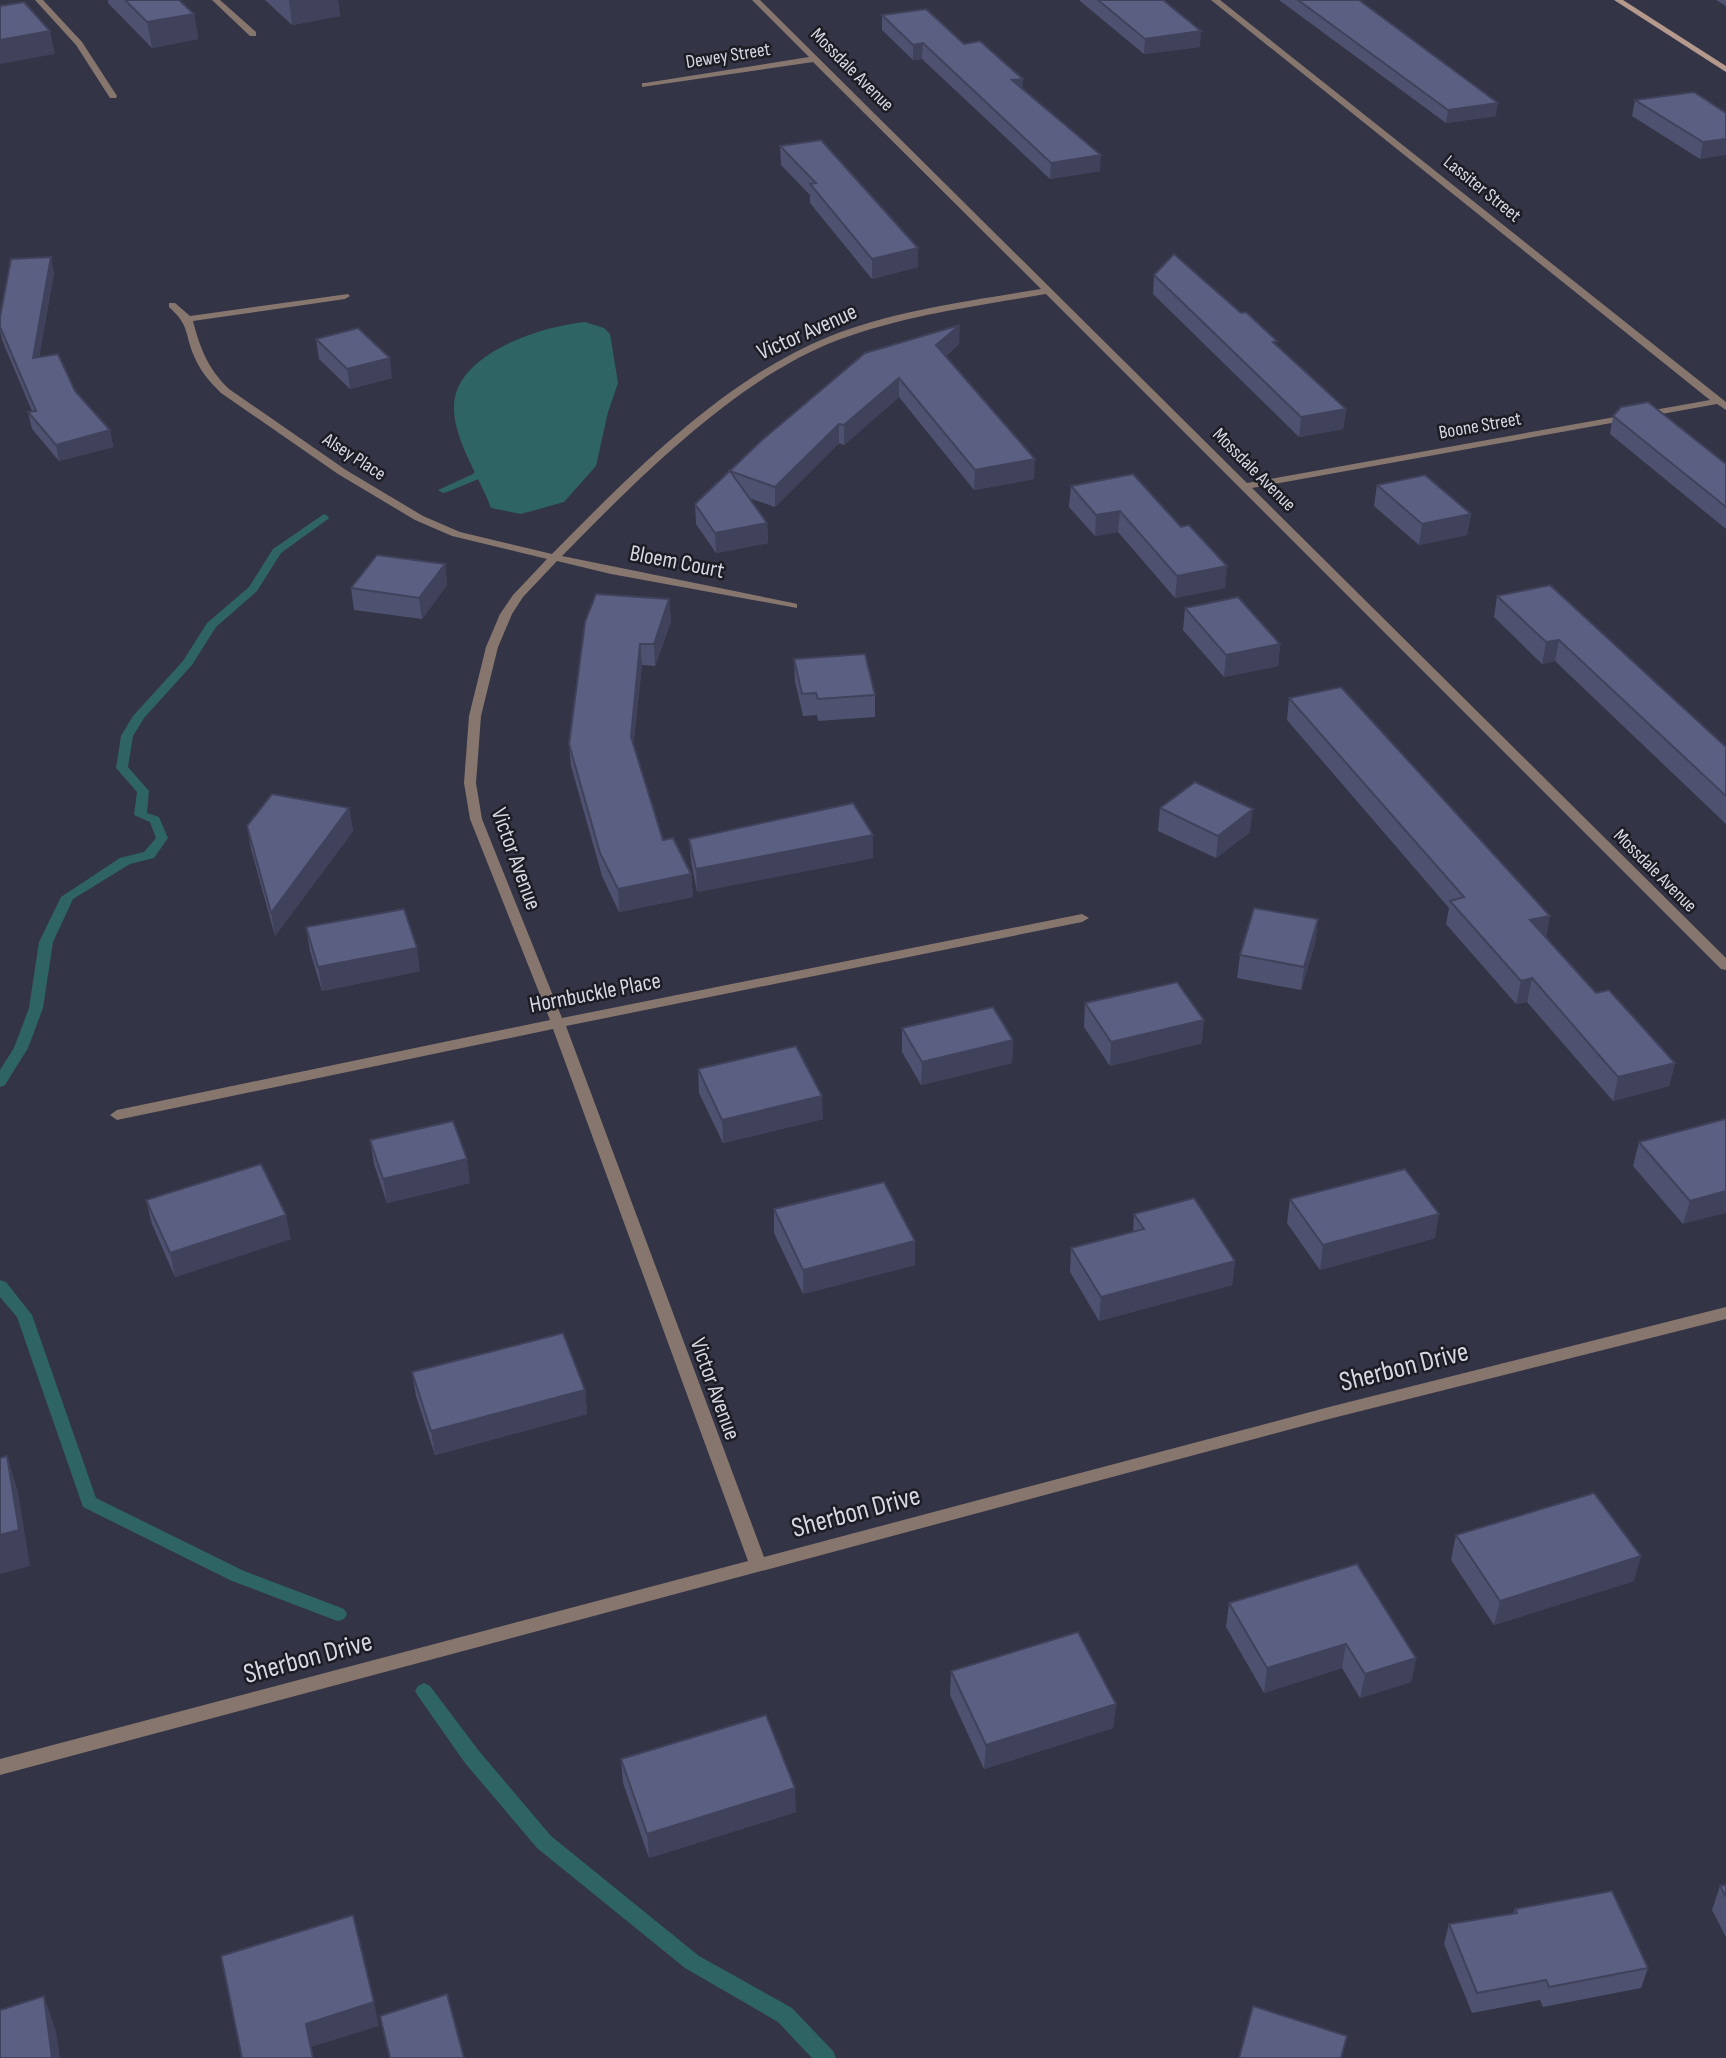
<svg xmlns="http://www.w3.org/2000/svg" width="1726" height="2058" viewBox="0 0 1726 2058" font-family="'Sofia Sans Condensed',sans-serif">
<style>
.water{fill:#2f6465}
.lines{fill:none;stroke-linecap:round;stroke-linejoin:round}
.stream{fill:#2f6465;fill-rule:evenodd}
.lane{fill:#87766e;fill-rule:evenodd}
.street{fill:#87766e;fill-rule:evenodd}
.secondary{fill:#b5998d;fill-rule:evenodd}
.wall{fill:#4e5270}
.shaded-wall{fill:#40425b}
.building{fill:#5b5f82;stroke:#40425b;stroke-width:2}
.labels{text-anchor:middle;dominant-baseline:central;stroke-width:5;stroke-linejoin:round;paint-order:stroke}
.far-street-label{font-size:19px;fill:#d6d7e2;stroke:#1c1d24}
.street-label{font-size:23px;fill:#d6d7e2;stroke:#1c1d24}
.near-street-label{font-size:28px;fill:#d6d7e2;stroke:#1c1d24}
</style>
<rect width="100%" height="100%" fill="#333445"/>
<!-- water -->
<path class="water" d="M585 322 604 328 610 334 618 383 608 412 596 466 564 502 521 514 491 508C480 478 453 438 454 407 454 354 542 326 585 322Z"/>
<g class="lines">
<!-- stream -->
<g class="stream">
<polygon points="488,459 493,462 481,478 447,492 443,493 438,490 473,474 484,460"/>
<polygon points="324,514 329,517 328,519 281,553 257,591 216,627 192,665 144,718 133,736 128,767 149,791 147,813 159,817 168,838 154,858 130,864 73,899 53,942 43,1008 28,1048 5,1085 0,1087 0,1070 14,1048 29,1008 39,942 61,897 120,858 144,852 156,838 150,822 134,815 137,792 116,768 121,736 133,716 183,661 207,623 249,587 273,549"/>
<polygon points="0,1280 6,1282 32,1315 96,1498 244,1571 344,1609 347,1614 344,1619 338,1621 332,1619 232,1581 83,1507 17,1317 0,1297"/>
<polygon points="424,1683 430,1686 479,1751 551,1836 699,1956 792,2008 833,2051 836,2058 812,2058 778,2022 685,1968 537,1848 465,1763 418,1696 415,1691 418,1686"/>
</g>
<!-- lane -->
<g class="lane">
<polygon points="35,0 43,0 82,42 117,96 116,98 110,98 76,45"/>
<polygon points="212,0 220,0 256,32 256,36 250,36"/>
</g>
<!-- street -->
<path class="street" d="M752 0H760L1247 483 1710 400 1211 0H1220L1726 402V410L1717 404 1252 488 1726 958V970L1721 969 1046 294C976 306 905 315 838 340 737 378 637 480 562 556L793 603 797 604V608L611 574 557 561 523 597 512 614 498 647 481 716 476 783 482 819 562 1018 1082 914 1089 918 1082 922 566 1026 764 1557 1329 1407 1726 1307V1319L1329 1419 0 1775V1759L748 1561 553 1029 117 1120 110 1115 117 1110 550 1020 470 819 464 783 469 716 486 647 500 614 513 595 547 559 452 536 415 520 338 474 221 393C210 382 200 371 194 356 184 332 190 326 169 307V303H175L190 316 348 294 350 296 345 299 193 321C200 348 208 369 229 389L346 470 423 516 460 532 552 554C630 475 724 379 828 337 896 310 970 301 1041 289L813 62 642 87V83H645L809 57Z"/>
<!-- secondary -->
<polygon class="secondary" points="1614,0 1623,0 1726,66 1726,72"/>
</g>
<!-- wall -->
<g class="wall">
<polygon points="108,0 179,0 194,14 198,39 152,48 108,3"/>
<polygon points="265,0 338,0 340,16 292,25"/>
<polygon points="1080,0 1163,0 1200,47 1144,54 1080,1"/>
<polygon points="1279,0 1359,0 1496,116 1446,123"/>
<polygon points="1716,0 1726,0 1726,6"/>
<polygon points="882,15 964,44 1023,79 1022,89 1100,171 1050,179 922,59 913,60 882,30"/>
<polygon points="1635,100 1726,113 1700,159 1632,116"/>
<polygon points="780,146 918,267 872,279 810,203 810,195 781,165"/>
<polygon points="54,273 39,357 75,391 110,430 113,447 59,461 32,429 28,412 32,411 2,340 0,330 0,317"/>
<polygon points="1154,275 1277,345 1346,409 1343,429 1299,437 1153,294"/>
<polygon points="316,339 392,378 350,389 319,359"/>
<polygon points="959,344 946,356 1034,479 974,490 899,397 844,445 839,443 775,507 749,498 767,523 768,543 716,553 696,524 695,504 762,440"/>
<polygon points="1613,416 1726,464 1726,529 1610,434"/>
<polygon points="1377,485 1471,514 1467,535 1419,545 1374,506"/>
<polygon points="1071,486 1181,527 1225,588 1175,598 1118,532 1095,536 1069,507"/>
<polygon points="445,564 447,585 422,619 354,610 351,588"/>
<polygon points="1497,596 1726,747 1726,824 1555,661 1542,664 1494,617"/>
<polygon points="669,599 671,621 655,666 642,665 633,746 663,840 691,874 693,897 619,912 602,876 571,766 569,744"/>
<polygon points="1185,608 1280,644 1278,666 1224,677 1183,630"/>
<polygon points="794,659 875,695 875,717 818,721 817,715 803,716 795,681"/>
<polygon points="1289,698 1546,938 1596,993 1675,1063 1669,1086 1613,1101 1527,1002 1516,1004 1446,924 1449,908 1287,720"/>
<polygon points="349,808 353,831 275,936 251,849 247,826"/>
<polygon points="1160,808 1250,832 1216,858 1158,831"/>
<polygon points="689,839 873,858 697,892 691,861"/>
<polygon points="1318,919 1315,943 1301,990 1237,978 1240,955"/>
<polygon points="306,927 420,971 322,991 310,951"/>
<polygon points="1085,1003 1202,1043 1110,1066 1084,1027"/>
<polygon points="902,1028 1013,1040 1012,1063 921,1085 902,1052"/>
<polygon points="698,1069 823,1119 723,1143 699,1093"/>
<polygon points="1726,1121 1683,1224 1633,1166 1639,1142"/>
<polygon points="370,1140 470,1183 387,1203 374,1164"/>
<polygon points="1290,1199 1435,1238 1320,1270 1287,1223"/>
<polygon points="146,1200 291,1239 175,1277 152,1224"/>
<polygon points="774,1209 915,1241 915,1265 803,1294 774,1233"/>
<polygon points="1134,1214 1235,1261 1232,1285 1099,1321 1070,1272 1071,1248 1133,1232"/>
<polygon points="412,1372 585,1390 587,1414 435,1455 416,1396"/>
<polygon points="1456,1535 1634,1581 1494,1625 1451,1560"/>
<polygon points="1229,1603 1416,1658 1411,1682 1360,1698 1342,1668 1264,1693 1226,1627"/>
<polygon points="951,1671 1116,1704 1113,1728 984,1769 950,1695"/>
<polygon points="621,1759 796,1812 649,1858 623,1783"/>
<polygon points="1726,1885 1726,1937 1712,1910 1720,1886"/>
<polygon points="1515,1909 1648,1968 1641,1988 1543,2007 1540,2000 1472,2013 1444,1944 1449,1924 1513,1914"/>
</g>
<!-- shaded-wall -->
<g class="shaded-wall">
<polygon points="289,0 338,0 340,16 292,25"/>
<polygon points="194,14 198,39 152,48 147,22"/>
<polygon points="50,31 55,54 0,64 0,40"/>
<polygon points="1201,31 1200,47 1144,54 1145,39"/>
<polygon points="923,43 922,59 913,60 913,45"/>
<polygon points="1023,79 1022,94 1012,80"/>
<polygon points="1498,103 1496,116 1446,123 1448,110"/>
<polygon points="1726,139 1726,155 1700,159 1703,142"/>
<polygon points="1101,155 1100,171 1050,179 1051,163"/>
<polygon points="918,248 918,267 872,279 872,259"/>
<polygon points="51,257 54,273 36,374 33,358"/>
<polygon points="960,325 959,344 936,364 936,345"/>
<polygon points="390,358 392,378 350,389 347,369"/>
<polygon points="899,378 899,397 844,445 844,425"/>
<polygon points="1346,409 1343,429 1299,437 1301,417"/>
<polygon points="839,424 839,443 775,507 775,487"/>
<polygon points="110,430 113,447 59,461 56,445"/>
<polygon points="1035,459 1034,479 974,490 975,470"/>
<polygon points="1120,511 1118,532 1095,536 1096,515"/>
<polygon points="1471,514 1467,535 1419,545 1422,524"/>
<polygon points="767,523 768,543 716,553 715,533"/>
<polygon points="445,564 447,585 422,619 419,598"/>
<polygon points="1227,566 1225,588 1175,598 1177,576"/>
<polygon points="669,599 671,621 655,666 654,644"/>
<polygon points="1559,640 1555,661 1542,664 1546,642"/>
<polygon points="640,644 642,665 632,760 631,737"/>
<polygon points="1280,644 1278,666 1224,677 1226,655"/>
<polygon points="349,808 353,831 275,936 271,913"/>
<polygon points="1253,809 1250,832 1216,858 1218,836"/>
<polygon points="873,835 873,858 697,892 696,869"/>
<polygon points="691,874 693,897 619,912 618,889"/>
<polygon points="1550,916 1546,939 1530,920"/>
<polygon points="1318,919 1315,943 1301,990 1304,967"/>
<polygon points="417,948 420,971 322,991 318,967"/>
<polygon points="1532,978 1527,1002 1516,1004 1521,981"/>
<polygon points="1204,1020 1202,1043 1110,1066 1111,1042"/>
<polygon points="1013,1040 1012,1063 921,1085 922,1062"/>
<polygon points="1675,1063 1669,1086 1613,1101 1618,1077"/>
<polygon points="822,1096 823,1119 723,1143 722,1120"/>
<polygon points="467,1159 470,1183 387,1203 383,1179"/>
<polygon points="1726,1191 1726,1213 1683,1224 1690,1201"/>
<polygon points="1439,1214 1435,1238 1320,1270 1323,1245"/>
<polygon points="286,1215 291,1239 175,1277 170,1253"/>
<polygon points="915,1241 915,1265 803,1294 803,1270"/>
<polygon points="1235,1261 1232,1285 1099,1321 1101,1297"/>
<polygon points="585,1390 587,1414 435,1455 431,1431"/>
<polygon points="7,1456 18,1492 30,1566 0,1574 0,1535"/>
<polygon points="1641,1556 1634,1581 1494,1625 1500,1601"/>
<polygon points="1346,1644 1342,1668 1264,1693 1267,1668"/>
<polygon points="1416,1658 1411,1682 1360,1698 1365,1674"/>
<polygon points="1116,1704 1113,1728 984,1769 986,1745"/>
<polygon points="795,1788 796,1812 649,1858 647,1834"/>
<polygon points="44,1996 56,2031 60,2058 52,2058"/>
<polygon points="374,2002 379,2026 311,2047 313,2058 306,2024"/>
</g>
<!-- building -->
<g class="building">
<polygon points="125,0 179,0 194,14 147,22"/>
<polygon points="1098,0 1163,0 1201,31 1145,39"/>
<polygon points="1298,0 1359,0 1498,103 1448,110"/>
<polygon points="24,2 50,31 0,40 0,6"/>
<polygon points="926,9 964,44 980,41 1023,79 1012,80 1101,155 1051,163 923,43 913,45 882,15"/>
<polygon points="1694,92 1726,113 1726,139 1703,142 1635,100"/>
<polygon points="821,140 918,248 872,259 810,184 816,183 780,146"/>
<polygon points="1174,254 1241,313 1246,312 1277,341 1273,342 1346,409 1301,417 1154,275"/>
<polygon points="51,257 33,358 58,354 75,391 110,430 56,445 28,412 36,411 0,327 0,317 11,259"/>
<polygon points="960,325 936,345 1035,459 975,470 899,378 844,425 839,424 775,487 730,471 767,523 715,533 695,504 762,440 865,353"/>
<polygon points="358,328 390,358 347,369 316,339"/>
<polygon points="1648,402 1726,464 1726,507 1613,416 1621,407"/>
<polygon points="1133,474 1181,527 1189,525 1227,566 1177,576 1120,511 1096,515 1071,486"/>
<polygon points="1425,475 1471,514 1422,524 1377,485"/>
<polygon points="377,555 445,564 419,598 351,588"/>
<polygon points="1550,585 1726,747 1726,796 1559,640 1546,642 1497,596"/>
<polygon points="596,594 669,599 654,644 640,644 631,737 663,840 673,838 691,874 618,889 600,853 569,744 585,622"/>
<polygon points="1238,597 1280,644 1226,655 1185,608"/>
<polygon points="865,654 875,695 818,699 816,693 802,694 794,659"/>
<polygon points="1341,687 1550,916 1530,920 1596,993 1609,990 1675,1063 1618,1077 1532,978 1521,981 1450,901 1464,897 1289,698"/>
<polygon points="1195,782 1253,809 1218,836 1160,808"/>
<polygon points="272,794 349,808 271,913 247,826"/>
<polygon points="853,803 873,835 696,869 689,839"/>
<polygon points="1254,908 1318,919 1304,967 1240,955"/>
<polygon points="404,909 417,948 318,967 306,927"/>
<polygon points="1177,982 1204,1020 1111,1042 1085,1003"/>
<polygon points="993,1007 1013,1040 922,1062 902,1028"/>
<polygon points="796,1046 822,1096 722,1120 698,1069"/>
<polygon points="1725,1119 1726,1121 1726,1191 1690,1201 1639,1142"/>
<polygon points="453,1121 467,1159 383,1179 370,1140"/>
<polygon points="261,1164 286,1215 170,1253 146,1200"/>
<polygon points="1405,1169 1439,1214 1323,1245 1290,1199"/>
<polygon points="884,1182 915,1241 803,1270 774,1209"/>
<polygon points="1194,1198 1235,1261 1101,1297 1071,1248 1144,1229 1134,1214"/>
<polygon points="563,1333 585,1390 431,1431 412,1372"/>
<polygon points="7,1456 19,1530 0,1535 0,1458"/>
<polygon points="1594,1493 1641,1556 1500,1601 1456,1535"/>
<polygon points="1357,1564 1416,1658 1365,1674 1346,1644 1267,1668 1229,1603"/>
<polygon points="1078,1632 1116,1704 986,1745 951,1671"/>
<polygon points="766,1715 795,1788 647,1834 621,1759"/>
<polygon points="1726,1885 1726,1897 1720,1886"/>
<polygon points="1612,1891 1648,1968 1549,1987 1546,1980 1477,1993 1449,1924 1517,1913 1515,1909"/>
<polygon points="353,1915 374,2002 306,2024 313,2058 242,2058 221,1956"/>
<polygon points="447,1994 464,2058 390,2058 380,2016"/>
<polygon points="44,1996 52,2058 0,2058 0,2010"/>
<polygon points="1253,2006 1347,2036 1341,2058 1239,2058"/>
</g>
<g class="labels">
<!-- far-street labels -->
<g class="far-street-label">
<text transform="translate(728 56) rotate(-9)">Dewey Street</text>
<text transform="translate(852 70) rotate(45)">Mossdale Avenue</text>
<text transform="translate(1482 189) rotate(39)">Lassiter Street</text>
<text transform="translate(1480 426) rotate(-10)">Boone Street</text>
<text transform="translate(354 457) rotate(33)">Alsey Place</text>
<text transform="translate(1254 470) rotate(45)">Mossdale Avenue</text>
<text transform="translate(1655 871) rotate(45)">Mossdale Avenue</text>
</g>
<!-- street labels -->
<g class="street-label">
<text transform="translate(807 332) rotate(-24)">Victor Avenue</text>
<text transform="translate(677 562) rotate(11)">Bloem Court</text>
<text transform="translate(516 859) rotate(70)">Victor Avenue</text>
<text transform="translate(595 993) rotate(-11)">Hornbuckle Place</text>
<text transform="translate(715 1389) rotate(70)">Victor Avenue</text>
</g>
<!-- near-street labels -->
<g class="near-street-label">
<text transform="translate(1404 1367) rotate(-14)">Sherbon Drive</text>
<text transform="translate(856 1512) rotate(-15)">Sherbon Drive</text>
<text transform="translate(308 1658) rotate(-15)">Sherbon Drive</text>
</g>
</g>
</svg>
